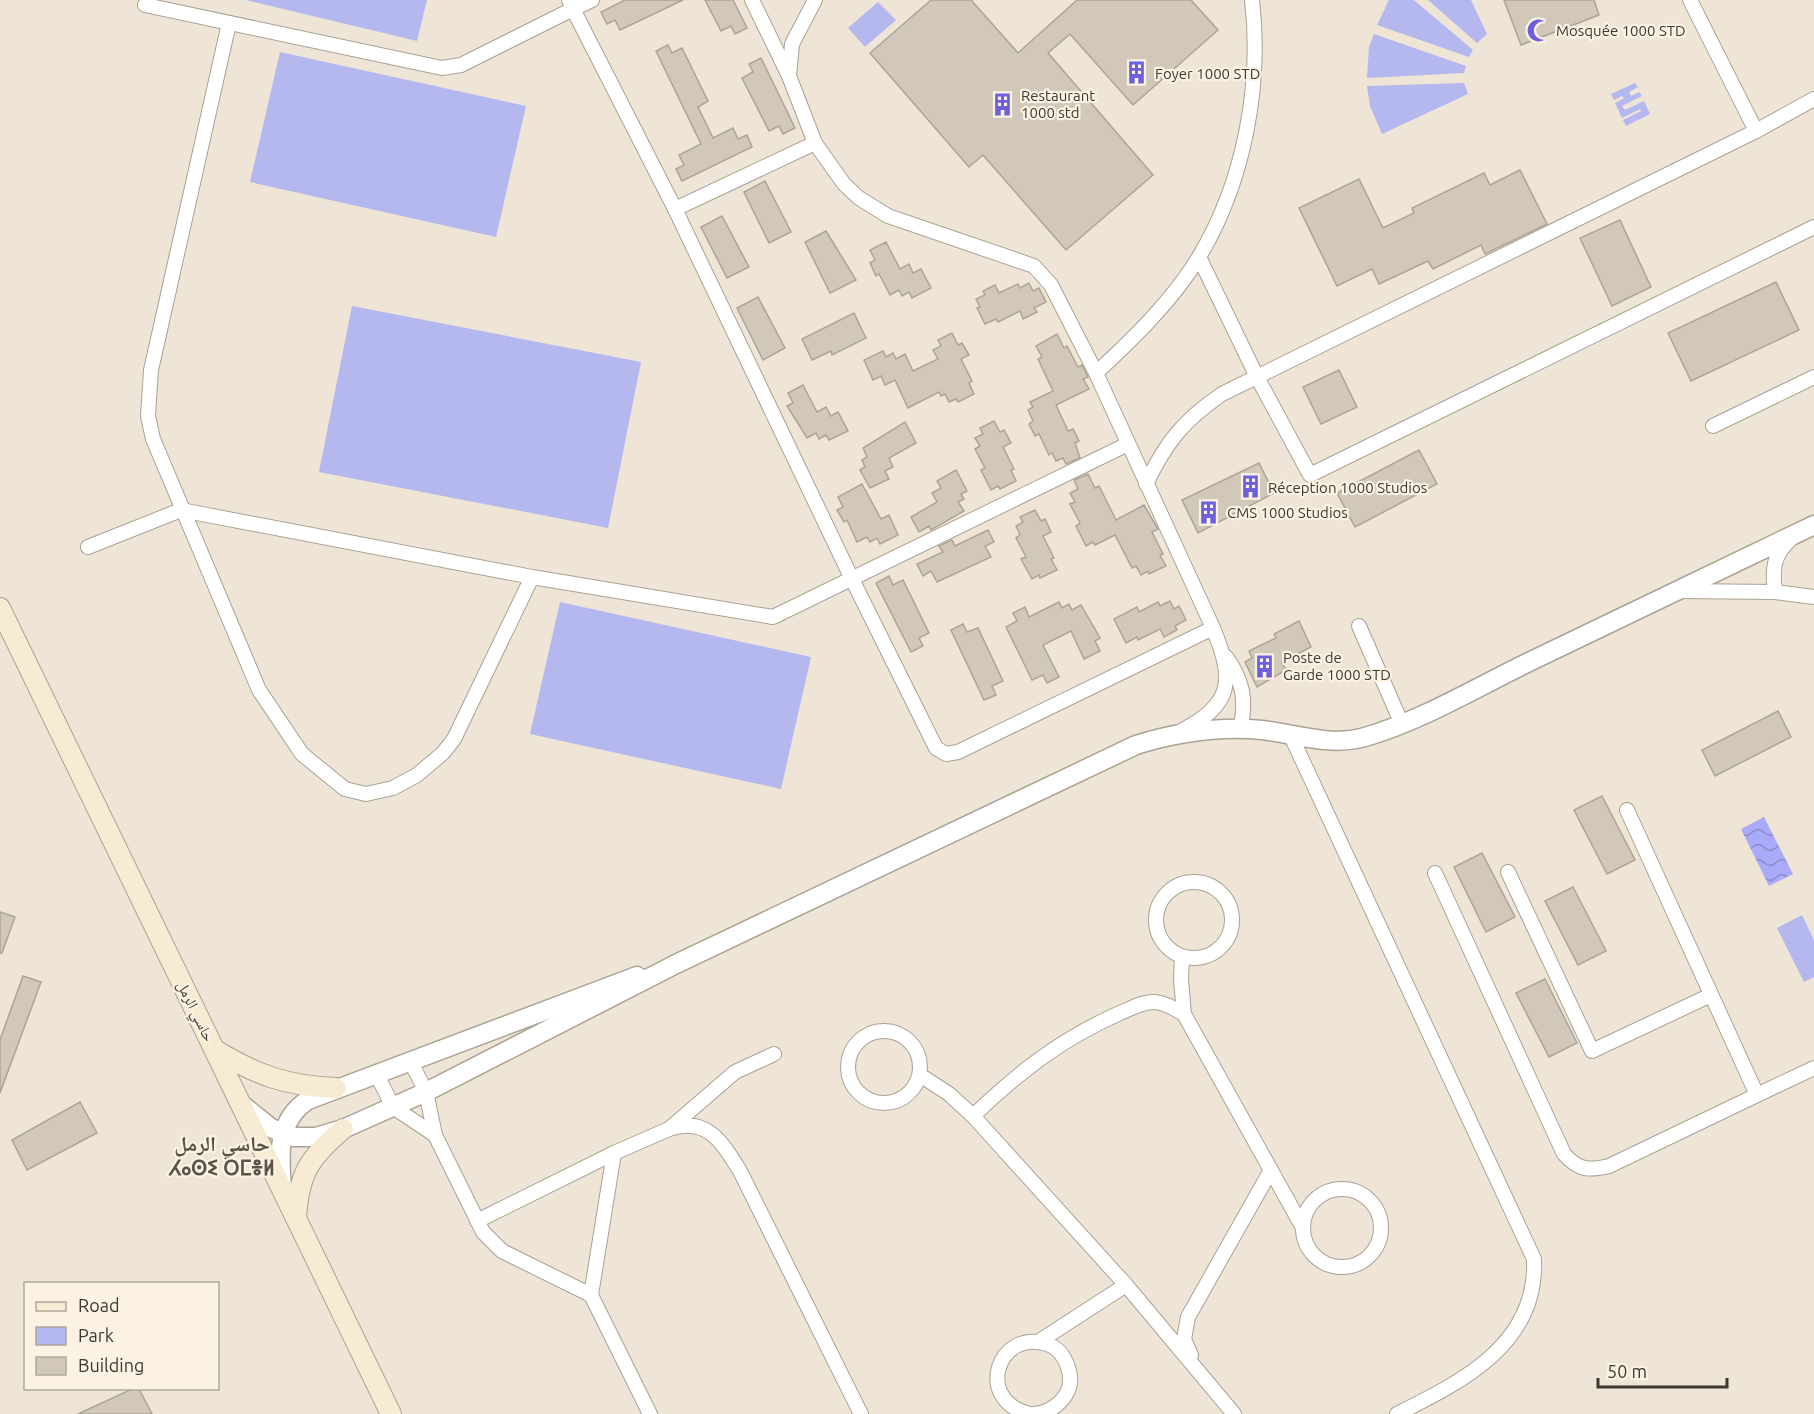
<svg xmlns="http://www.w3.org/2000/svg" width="1814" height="1414" viewBox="0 0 1814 1414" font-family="Ubuntu,'Noto Naskh Arabic','Noto Sans Tifinagh',sans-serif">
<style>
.green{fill:#b5b7ef}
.water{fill:url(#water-waves)}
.building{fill:#d1c8ba;stroke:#ada496;stroke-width:1.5}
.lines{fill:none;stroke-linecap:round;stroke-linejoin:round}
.minor-casing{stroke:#aaa294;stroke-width:16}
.tertiary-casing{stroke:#aaa294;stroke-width:21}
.secondary-casing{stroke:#aaa294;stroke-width:22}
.minor{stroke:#fff;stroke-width:14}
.tertiary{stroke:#fff;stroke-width:18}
.secondary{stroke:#f8ebd3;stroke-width:20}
.labels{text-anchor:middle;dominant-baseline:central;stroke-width:4.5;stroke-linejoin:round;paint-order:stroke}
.poi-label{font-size:15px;fill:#3c3832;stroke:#fbf2e3;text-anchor:start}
.street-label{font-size:15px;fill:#3c3832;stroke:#fbf2e3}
.district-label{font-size:21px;font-weight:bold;fill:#5a5347;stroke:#fbf2e3}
</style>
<defs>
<pattern id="water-waves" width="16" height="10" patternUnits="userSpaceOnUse" patternTransform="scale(1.5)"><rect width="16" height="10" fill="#a9aaf9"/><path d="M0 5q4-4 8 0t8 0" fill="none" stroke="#8b8bca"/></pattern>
</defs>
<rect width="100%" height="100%" fill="#eee5d6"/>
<!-- green -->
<g class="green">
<polygon points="246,0 427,0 417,41"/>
<polygon points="1389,0 1414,0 1473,50 1469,57 1377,25"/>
<polygon points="1428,0 1471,0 1487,34 1477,43"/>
<polygon points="878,2 896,20 865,47 848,28"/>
<polygon points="1374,34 1466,66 1464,73 1367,78 1369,47"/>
<polygon points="280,52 526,106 496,237 250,182"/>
<polygon points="1464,83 1468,94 1382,134 1370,106 1367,86"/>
<polygon points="1635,83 1638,87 1629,92 1631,96 1639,92 1642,96 1622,106 1625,110 1644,101 1650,114 1626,126 1623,120 1641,111 1640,109 1622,118 1615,103 1624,98 1622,96 1614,100 1611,94"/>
<polygon points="352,306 641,362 608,528 319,472"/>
<polygon points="560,602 811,657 781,789 530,734"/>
<polygon points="1802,915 1814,940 1814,977 1804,982 1777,928"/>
</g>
<!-- water -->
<polygon class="water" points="1764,817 1793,874 1769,886 1741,829"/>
<!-- building -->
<g class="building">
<polygon points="625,0 683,0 620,30 615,20 607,24 601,12"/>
<polygon points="705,0 733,0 747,28 735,34 731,26 721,31"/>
<polygon points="931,0 971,0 1018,53 1077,0 1191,0 1218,30 1133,105 1070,34 1048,53 1153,175 1066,250 983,155 969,167 870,53"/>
<polygon points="1504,0 1594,0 1599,15 1521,45"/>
<polygon points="668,45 672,53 682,48 708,101 698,107 713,138 733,128 738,139 747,135 752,147 682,181 676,169 684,165 679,155 701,144 656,51"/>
<polygon points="761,58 795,128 783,134 779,126 769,131 742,78 753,72 749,64"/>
<polygon points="1520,170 1547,224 1485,254 1481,245 1433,269 1428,261 1379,284 1372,269 1337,286 1299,208 1359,179 1383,228 1414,213 1412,208 1484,173 1490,185"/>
<polygon points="765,181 791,232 769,243 744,192"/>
<polygon points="722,216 749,267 727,278 701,227"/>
<polygon points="1620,220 1651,287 1612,306 1580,238"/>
<polygon points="826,231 856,280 830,293 805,242"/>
<polygon points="886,242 900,269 909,264 913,273 921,269 931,288 912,298 909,292 902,296 899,290 890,295 879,274 876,276 870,263 875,260 870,250"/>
<polygon points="1776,282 1799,330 1691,381 1668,333"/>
<polygon points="1029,283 1033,291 1039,288 1046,302 1034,308 1037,312 1023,319 1020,311 998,322 996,319 985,324 977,308 980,307 976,299 985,295 983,291 995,285 999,293 1018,284 1020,288"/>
<polygon points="758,297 785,348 763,360 737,308"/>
<polygon points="854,313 866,338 832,355 831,351 812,360 802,339"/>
<polygon points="952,333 958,345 962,343 969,355 961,359 972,381 969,383 974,394 958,402 956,399 949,402 945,394 941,396 939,392 908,408 895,380 885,385 881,376 873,380 864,360 883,351 886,357 893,353 896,359 905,354 913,371 938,359 933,350 941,346 938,340"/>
<polygon points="1057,334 1064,348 1067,346 1078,367 1082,365 1088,377 1083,379 1089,389 1056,405 1068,431 1073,429 1079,441 1075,443 1080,458 1066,464 1063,458 1056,461 1052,453 1049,455 1039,434 1035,436 1029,424 1033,421 1028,410 1033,407 1030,402 1053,391 1038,359 1042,357 1036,346"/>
<polygon points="1339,370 1357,407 1321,424 1303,387"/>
<polygon points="803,385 817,412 826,407 831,416 838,412 848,431 829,440 826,435 819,439 816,433 807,438 787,406 793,403 788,393"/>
<polygon points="994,421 1000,432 1004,430 1011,443 1003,447 1014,469 1011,470 1016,481 1000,489 998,486 991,490 981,470 985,468 975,449 980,446 975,438 983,434 980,428"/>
<polygon points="905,422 916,443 889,458 893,467 885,471 889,479 870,488 860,470 865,467 862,460 867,457 863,448"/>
<polygon points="1419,450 1437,484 1355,527 1337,493"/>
<polygon points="1259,463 1274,493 1198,533 1182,500"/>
<polygon points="956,470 967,491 961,494 964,499 958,502 964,511 931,530 929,526 919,532 911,517 937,502 932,493 941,488 937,481"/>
<polygon points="1088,474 1095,488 1099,486 1116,520 1144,505 1158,529 1152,532 1163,554 1160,555 1166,566 1149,574 1148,571 1141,575 1136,566 1132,568 1115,535 1095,545 1093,542 1086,546 1076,526 1080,523 1070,504 1075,502 1070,493 1078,489 1074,480"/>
<polygon points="862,484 881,519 889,515 898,535 880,544 877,538 870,542 867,537 857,542 847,520 844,522 837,510 843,507 838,497"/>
<polygon points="1035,510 1041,521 1045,519 1051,532 1043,536 1054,558 1051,559 1057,570 1040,578 1039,575 1032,579 1021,559 1026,557 1016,538 1020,535 1016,526 1023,522 1020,517"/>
<polygon points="988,530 994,542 985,546 991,557 937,582 931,571 923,576 917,564 943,552 939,546 952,540 955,546"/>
<polygon points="889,576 893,585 903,580 929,633 919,638 923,646 911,652 876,583"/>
<polygon points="1170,601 1174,609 1179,606 1186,620 1175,626 1177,630 1164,637 1160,629 1138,640 1137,637 1126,643 1114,619 1137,607 1139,612 1158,602 1160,606"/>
<polygon points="1059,602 1062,608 1069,604 1072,610 1081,605 1100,638 1095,641 1100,651 1084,659 1071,631 1043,645 1059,677 1047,683 1043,675 1032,680 1006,627 1017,621 1013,613 1025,607 1029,617"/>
<polygon points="1299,621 1311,647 1282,662 1286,670 1257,687 1245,662 1252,658 1249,651 1276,638 1274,634"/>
<polygon points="963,624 967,632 978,628 1003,681 992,686 996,695 984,700 951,630"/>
<polygon points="1778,711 1791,737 1715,776 1702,750"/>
<polygon points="1602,796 1635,860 1607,874 1574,810"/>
<polygon points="1482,853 1515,917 1486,932 1454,867"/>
<polygon points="1573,887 1606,951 1578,965 1545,901"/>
<polygon points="0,912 15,917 2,953 0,953"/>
<polygon points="23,976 41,982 0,1093 0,1040"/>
<polygon points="1545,979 1577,1043 1549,1057 1516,993"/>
<polygon points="80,1102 97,1133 27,1170 12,1140"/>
<polygon points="132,1389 139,1389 152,1414 78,1414"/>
</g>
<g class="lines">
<defs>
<g id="minor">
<polyline points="592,0 573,9 675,209"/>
<polyline points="752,0 788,74"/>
<path d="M815 0 792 44 789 76 815 143 844 184 859 198 888 216 1034 266 1051 285 1096 373 1213 628C1234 679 1234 704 1181 731"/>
<polyline points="145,5 442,68 461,65 573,9 569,0"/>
<polyline points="229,23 151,370 148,416 153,439 259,690 302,754 345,789 366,794 393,788 417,775 443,753 454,739 532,577"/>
<polyline points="1756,131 1814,99"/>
<polyline points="815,143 675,209 851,577 936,748 946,754 958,752 1213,628"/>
<polyline points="1199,257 1257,377 1310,475 1814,227"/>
<path d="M1096 373C1133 339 1173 300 1199 257 1244 182 1262 86 1252 0"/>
<polyline points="1713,426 1814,377"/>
<path d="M1146 484C1166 442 1184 420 1222 394L1756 131 1690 0"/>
<polyline points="88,547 181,510 532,577 773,617 1128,444"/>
<polyline points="1678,591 1775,592 1814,597"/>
<path d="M1775 592C1772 569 1773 555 1791 539"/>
<polyline points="1359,626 1401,722"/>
<path d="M1226 657C1243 680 1247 701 1240 729"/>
<path d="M1291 736 1534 1259C1538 1344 1463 1381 1397 1414"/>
<polyline points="1627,810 1757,1095 1814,1068"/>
<polyline points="1508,872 1592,1051 1711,995"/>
<path d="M1435 873 1564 1154C1578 1170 1589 1171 1609 1166L1757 1095"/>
<circle cx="1194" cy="920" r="38"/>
<polyline points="1182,957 1181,980 1184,1014 1302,1226"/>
<circle cx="884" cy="1067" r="36"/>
<polyline points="410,1060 426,1092 435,1135 483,1232 502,1251 591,1295"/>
<polyline points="376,1073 393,1107 435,1135"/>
<polyline points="920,1075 949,1094 973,1116 1126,1285 1234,1414"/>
<path d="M973 1116C1019 1072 1061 1039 1120 1013 1130 1009 1143 1001 1155 1002 1166 1003 1175 1009 1184 1014"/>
<path d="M669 1129C707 1116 722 1142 740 1171L861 1414"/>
<polyline points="614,1153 591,1295 650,1414"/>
<circle cx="1342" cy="1228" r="39"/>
<polyline points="477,1221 614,1153 669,1129 735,1072 774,1054"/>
<polyline points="1038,1342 1126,1285"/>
<polyline points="1191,1355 1184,1339 1188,1317 1271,1170"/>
<path d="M1030 1414C974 1401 997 1328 1047 1344 1059 1348 1066 1359 1069 1371 1075 1394 1055 1412 1034 1414"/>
</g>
<g id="tertiary">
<path d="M241 1104 271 1128 294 1137H316L343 1129 426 1092 676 964 1136 745C1178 732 1218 726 1262 730 1297 734 1330 747 1365 737 1423 720 1477 687 1531 661 1625 616 1720 570 1814 525"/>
<path d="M282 1188C279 1154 277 1120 308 1100L637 976"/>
</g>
<g id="secondary">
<polyline points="0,608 391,1414"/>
<path d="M215 1050C257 1075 286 1086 336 1088"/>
<path d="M296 1218C299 1173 309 1158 343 1129"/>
</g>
</defs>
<!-- minor casing -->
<use href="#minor" class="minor-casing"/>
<!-- tertiary casing -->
<use href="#tertiary" class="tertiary-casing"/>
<!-- secondary casing -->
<use href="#secondary" class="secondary-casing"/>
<!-- minor -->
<use href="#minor" class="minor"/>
<!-- tertiary -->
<use href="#tertiary" class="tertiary"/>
<!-- secondary -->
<use href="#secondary" class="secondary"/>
</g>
<!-- icons -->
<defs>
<symbol id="mosque-bare" viewBox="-9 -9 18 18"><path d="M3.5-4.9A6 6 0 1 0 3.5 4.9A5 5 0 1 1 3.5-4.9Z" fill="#6c61db" stroke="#fbf2e3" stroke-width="2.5" paint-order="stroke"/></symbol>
<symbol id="building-bare" viewBox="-9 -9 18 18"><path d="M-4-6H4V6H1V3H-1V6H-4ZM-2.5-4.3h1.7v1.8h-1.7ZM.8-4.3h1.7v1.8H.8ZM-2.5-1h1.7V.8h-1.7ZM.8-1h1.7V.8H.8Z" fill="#6c61db" stroke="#fbf2e3" stroke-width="2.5" paint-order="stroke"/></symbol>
</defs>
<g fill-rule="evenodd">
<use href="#mosque-bare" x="1522" y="14" width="33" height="33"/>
<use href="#building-bare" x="1120" y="56" width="33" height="33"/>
<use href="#building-bare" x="986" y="88" width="33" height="33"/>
<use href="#building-bare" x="1234" y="470" width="33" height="33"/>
<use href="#building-bare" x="1192" y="496" width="33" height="33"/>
<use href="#building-bare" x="1248" y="650" width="33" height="33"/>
</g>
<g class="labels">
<!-- poi labels -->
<g class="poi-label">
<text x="1556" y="30">Mosquée 1000 STD</text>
<text x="1155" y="73">Foyer 1000 STD</text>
<text x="1021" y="95">Restaurant<tspan x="1021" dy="17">1000 std</tspan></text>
<text x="1268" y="487">Réception 1000 Studios</text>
<text x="1227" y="512">CMS 1000 Studios</text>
<text x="1283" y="657">Poste de<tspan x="1283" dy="17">Garde 1000 STD</tspan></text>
</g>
<!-- street labels -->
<g class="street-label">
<text transform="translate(196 1011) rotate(64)">حاسي الرمل</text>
</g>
<!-- district labels -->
<g class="district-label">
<text x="222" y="1143">حاسي الرمل<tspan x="222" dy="24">ⵃⴰⵙⵉ ⵔⵎⴻⵍ</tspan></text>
</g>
</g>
<!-- legend -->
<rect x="24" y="1282" width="195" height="108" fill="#fbf2e3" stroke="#afa89c" stroke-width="1.5"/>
<rect x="36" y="1302" width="30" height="9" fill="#f8ebd3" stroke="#afa89c" stroke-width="1.5"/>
<text x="78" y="1312" font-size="18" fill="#3c3832">Road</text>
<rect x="36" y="1327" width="30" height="18" fill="#b5b7ef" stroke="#afa89c" stroke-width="1.5"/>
<text x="78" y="1342" font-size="18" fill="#3c3832">Park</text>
<rect x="36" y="1357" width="30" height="18" fill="#d1c8ba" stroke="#afa89c" stroke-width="1.5"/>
<text x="78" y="1372" font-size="18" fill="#3c3832">Building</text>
<!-- scale -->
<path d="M1598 1378v9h129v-9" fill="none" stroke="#3c3832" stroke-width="3"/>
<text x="1607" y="1378" font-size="18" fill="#3c3832" stroke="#fbf2e3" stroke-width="4.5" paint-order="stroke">50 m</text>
</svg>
